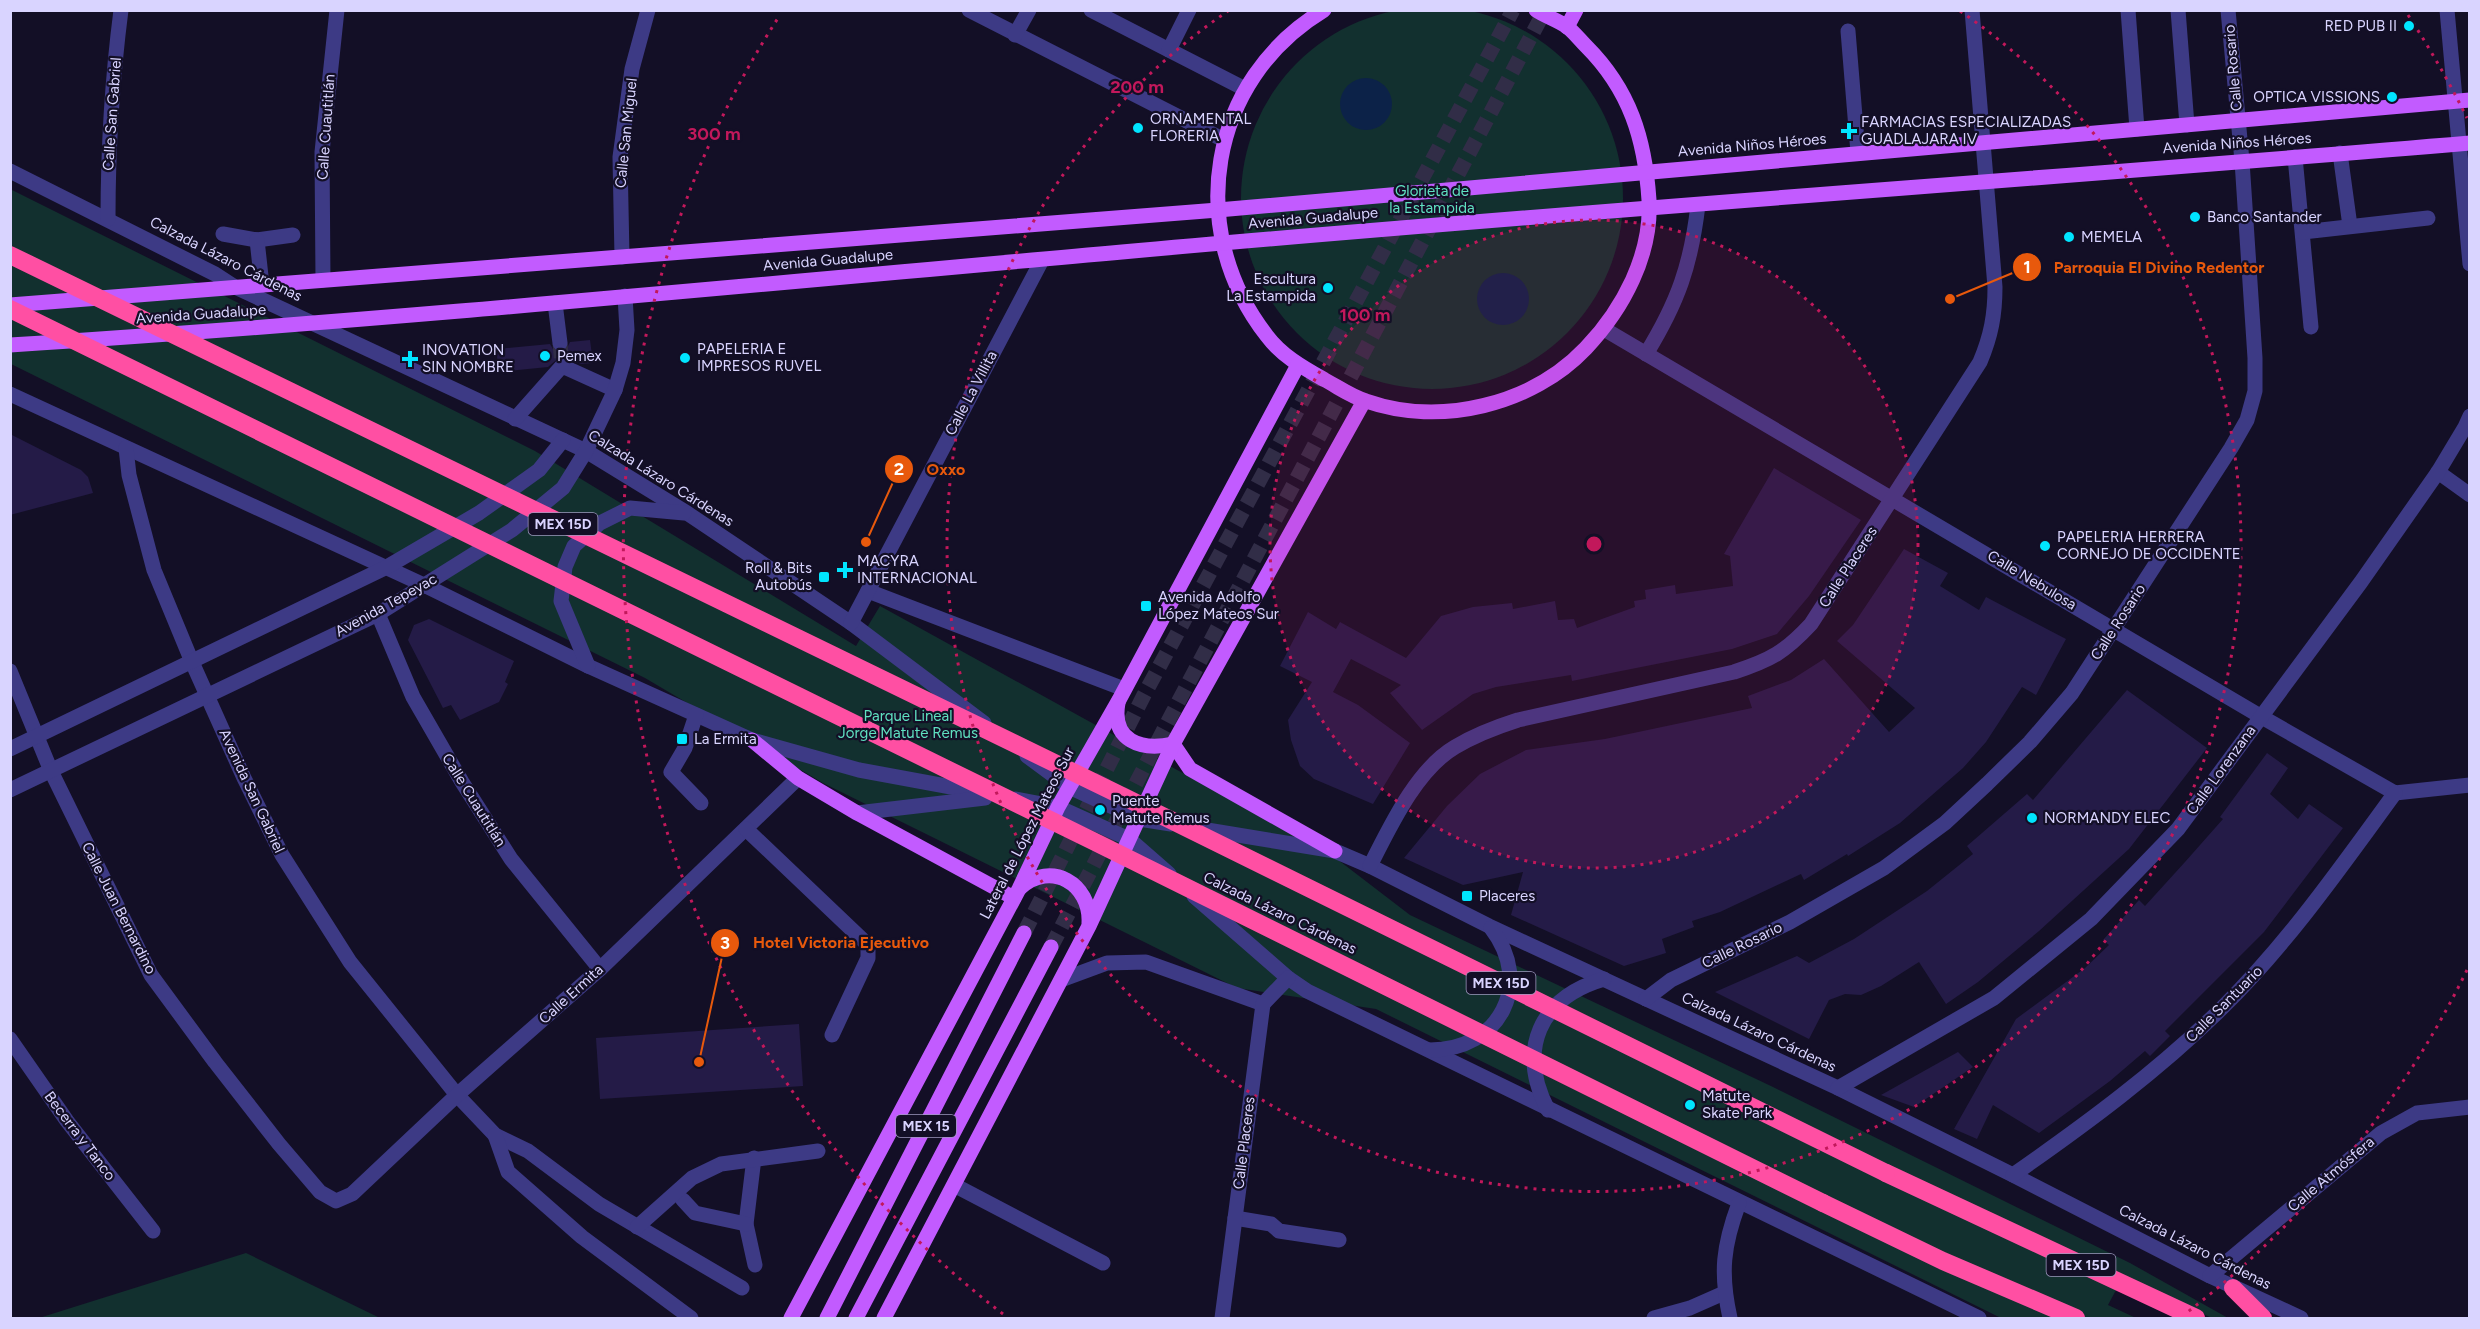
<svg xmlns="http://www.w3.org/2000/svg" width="2480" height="1329" viewBox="0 0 2480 1329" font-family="Figtree,sans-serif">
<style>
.green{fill:#12302f}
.water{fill:#0c2248}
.building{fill:#241b47}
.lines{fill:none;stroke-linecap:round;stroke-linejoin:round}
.minor-tunnel{stroke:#312d47;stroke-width:15;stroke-dasharray:15 8;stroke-linecap:butt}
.major-tunnel{stroke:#312d47;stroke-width:15;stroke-dasharray:15 8;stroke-linecap:butt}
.minor{stroke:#3d3a85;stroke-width:15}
.major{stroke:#c25bff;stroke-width:15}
.highway{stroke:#ff4fa3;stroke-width:18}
.highway-bridge{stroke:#ff4fa3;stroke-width:18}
.ring{fill:none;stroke:#c2185b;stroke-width:3;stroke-dasharray:3 6}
.poi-dot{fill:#00e5ff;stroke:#130f26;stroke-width:2}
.labels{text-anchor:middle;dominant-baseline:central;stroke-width:4.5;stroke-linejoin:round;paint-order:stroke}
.shield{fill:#130f26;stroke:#9e99be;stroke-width:1.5}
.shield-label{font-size:14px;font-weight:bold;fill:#d9d4ff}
.poi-label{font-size:15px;fill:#d9d4ff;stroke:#130f26;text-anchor:start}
.street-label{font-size:15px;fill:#d9d4ff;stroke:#130f26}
.park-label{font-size:15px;fill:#5fe0c0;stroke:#130f26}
.centre{fill:#c2185b;stroke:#130f26;stroke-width:3}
.ring-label{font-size:18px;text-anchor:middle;font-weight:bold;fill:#c2185b;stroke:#130f26;stroke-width:4.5;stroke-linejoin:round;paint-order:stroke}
.leader{fill:none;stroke:#e8590c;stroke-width:2}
.callout-dot{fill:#e8590c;stroke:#130f26;stroke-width:2}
.mark-label{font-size:18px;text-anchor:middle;font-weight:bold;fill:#fff}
.callout-label{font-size:16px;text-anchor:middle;font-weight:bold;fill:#e8590c;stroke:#130f26;stroke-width:4.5;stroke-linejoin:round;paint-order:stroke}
</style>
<rect width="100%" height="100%" fill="#130f26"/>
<!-- green -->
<g class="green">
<circle cx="1432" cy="198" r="191"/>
<polygon points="10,189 535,451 856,646 880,606 1333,856 1410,915 1773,1087 2130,1263 2228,1318 2212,1318 2123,1277 2108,1305 2136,1318 2001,1318 1376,1009 1237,988 823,783 645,678 11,364"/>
<polygon points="246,1253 380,1318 39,1318"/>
</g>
<!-- water -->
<g class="water">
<circle cx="1366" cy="104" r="26"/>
<circle cx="1503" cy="299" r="26"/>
</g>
<!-- building -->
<g class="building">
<polygon points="590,340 593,363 581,364 561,356 548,367 499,372 496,349 550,344 553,349 561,353 566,350 570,342"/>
<polygon points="10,434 81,470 88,477 93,493 10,515"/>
<polygon points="1774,468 1861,520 1809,596 1777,634 1732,649 1616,672 1572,681 1571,675 1496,687 1473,694 1422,730 1390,693 1401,685 1351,659 1333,692 1358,705 1410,743 1373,804 1314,779 1300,766 1291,740 1288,720 1312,682 1280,666 1308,612 1336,629 1340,622 1406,658 1441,616 1473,607 1512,603 1513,609 1555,601 1558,620 1574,619 1577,628 1635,607 1634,601 1646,599 1645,590 1675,585 1676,594 1733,586 1730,556 1724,554"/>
<polygon points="1904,549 1948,573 1940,586 1979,610 1986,597 2066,639 2036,695 2022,687 1986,742 1963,768 1900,823 1848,856 1847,854 1804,880 1801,874 1720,912 1692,921 1694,927 1662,939 1666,953 1624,966 1511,915 1523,872 1463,885 1404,858 1447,806 1480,774 1526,750 1605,739 1752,708 1748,696 1791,680 1824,659 1889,732 1915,708 1837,641 1853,625"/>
<polygon points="429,619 514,661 505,682 508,684 499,702 460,720 451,705 443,708 408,640 414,625"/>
<polygon points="2127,690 2207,748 2129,849 2039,931 1978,982 1946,1004 1919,962 1881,986 1861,995 1845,994 1829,1000 1809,1039 1715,992 1797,956 1809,963 1854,939 1927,891 1973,854 1967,846 2027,794 2033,800"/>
<polygon points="2267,753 2288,768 2270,794 2298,819 2309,804 2343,828 2264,932 2165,1031 2170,1036 2150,1056 2145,1051 2110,1081 2039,1133 1993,1105 1977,1139 1954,1129 2016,1019 2085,968 2109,945 2103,940 2139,900 2145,906 2185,862 2223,819 2220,817"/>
<polygon points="799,1024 803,1086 600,1099 596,1038"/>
<polygon points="1958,1052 1973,1067 1914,1107 1881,1095"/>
</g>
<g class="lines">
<!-- minor-tunnel -->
<polyline class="minor-tunnel" points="560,343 562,366"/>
<!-- major-tunnel -->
<g class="major-tunnel">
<polyline points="1024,933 1144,695 1513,10"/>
<polyline points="1051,947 1172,714 1545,10"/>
</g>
<!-- minor -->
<g class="minor">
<polyline points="969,10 1224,140"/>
<polyline points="1091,10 1245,89"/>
<polyline points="2128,10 2137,129"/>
<polyline points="2178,10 2187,125"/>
<polyline points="2447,10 2470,264"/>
<polyline points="1848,31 1858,153"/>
<polyline points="1015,35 1029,10"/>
<polyline points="1169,50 1189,10"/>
<polyline points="2340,153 2350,226"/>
<polyline points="2295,157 2311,327"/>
<polyline points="10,171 215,274 235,287 586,451 687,513 851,623 984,723"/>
<path d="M108 219C108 148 112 80 121 10"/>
<polyline points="2303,232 2428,218"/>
<polyline points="223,234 257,240 293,235"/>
<polyline points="257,240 262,285"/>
<polyline points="622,257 620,157 632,69 648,10"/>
<polyline points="323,280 322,152 337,10"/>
<polyline points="555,303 560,343"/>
<polyline points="1604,329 2260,716 2395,793 2470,785"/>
<path d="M1646 354C1678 302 1691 265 1698 205"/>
<polyline points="10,394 424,585 588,666 752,740 859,770 989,794"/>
<polyline points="515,419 562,366 615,390"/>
<polyline points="126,448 129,475 154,570 192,662 244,778 282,855 350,962 457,1095 495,1135 528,1151 599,1204 742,1288"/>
<polyline points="2438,472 2470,495"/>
<polyline points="868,591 1124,689"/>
<polyline points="378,614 413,697 462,782 511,859 600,969"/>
<polyline points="851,623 1042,260"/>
<polyline points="588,666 561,601 565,567 574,546 600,523 630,508 684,513"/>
<polyline points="10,671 51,771 151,975 215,1062 279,1144 320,1192 336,1201 352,1194 457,1095 600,969 798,778"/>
<polyline points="696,715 685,748 671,772 701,803"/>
<polyline points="10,749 385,568 479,513 539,470 563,440"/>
<polyline points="1027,756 1069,787 1139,819 1171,824"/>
<polyline points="10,790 378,614 512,530 563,488 586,451 615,390 623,363 627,330 625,296"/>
<polyline points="1016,799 1058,807 1129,839 1169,874"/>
<polyline points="857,813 985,798"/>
<polyline points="1195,828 1335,851 1370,866 1489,926 1838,1088 2013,1175 2210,1276 2301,1318"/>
<polyline points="746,829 868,945 868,958 832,1035"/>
<path d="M1370 866C1390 827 1416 770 1455 747 1475 735 1496 727 1518 720L1734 672C1771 660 1785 652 1811 624L1980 362C1991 336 1995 315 1995 287L1972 10"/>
<polyline points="1194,896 1288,978 1307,991 1979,1318"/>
<polyline points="1061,980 1107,963 1146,962 1263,1004"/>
<polyline points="1646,999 1671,980 1790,922 1884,868 1945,823 1987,784 2030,742 2072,693 2231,448 2247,420 2255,391 2255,358 2242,161 2228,10"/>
<polyline points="10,1039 67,1121 153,1231"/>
<path d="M1430 1050C1500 1050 1534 984 1491 928"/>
<polyline points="1838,1088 1994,998 2091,919 2178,829 2361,582 2438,472 2465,427 2470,416"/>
<path d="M1548 1110C1517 1050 1539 998 1604 979"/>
<polyline points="495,1135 508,1172 582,1237 691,1318"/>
<polyline points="754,1158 746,1224 755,1265"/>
<path d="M2013 1175C2086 1124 2158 1071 2222 1008 2288 943 2341 867 2395 793"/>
<polyline points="954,1185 1103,1263"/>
<polyline points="683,1200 695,1213 746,1224"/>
<polyline points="1235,1218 1271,1224 1279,1231 1339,1240"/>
<polyline points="637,1227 692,1178 721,1164 818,1151"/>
<polyline points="2210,1276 2381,1133 2417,1113 2470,1107"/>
<polyline points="1222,1318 1263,1004 1288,978"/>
<polyline points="1654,1318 1690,1308 1724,1293"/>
<path d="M1730 1318C1720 1273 1723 1246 1739 1203"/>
</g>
<!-- major -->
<g class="major">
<path d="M1324 10C1208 80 1184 230 1267 336 1282 356 1304 368 1325 380 1338 387 1352 397 1366 401 1440 427 1532 405 1586 348 1623 309 1652 255 1649 200 1645 139 1630 90 1586 46 1580 40 1573 31 1566 26 1557 20 1545 16 1536 10"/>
<polyline points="1567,27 1576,10"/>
<polyline points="10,305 1218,210 2470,100"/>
<path d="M10 345C382 321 752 285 1122 252 1571 211 2021 181 2470 143"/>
<path d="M1118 703C1111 741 1141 751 1173 744L1190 769 1335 851"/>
<polyline points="752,740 798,778 857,813 1014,898"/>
<path d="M1020 888C1051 860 1091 884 1089 923"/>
<polyline points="791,1318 1019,889 1058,807 1119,700 1298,365"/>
<polyline points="827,1318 1024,933"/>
<polyline points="856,1318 1051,947"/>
<polyline points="884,1318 1089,926 1173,744 1364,401"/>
</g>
<!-- highway -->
<g class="highway">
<polyline points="1886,1173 2196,1318"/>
<polyline points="1823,1203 1943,1261 2076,1318"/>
<polyline points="2233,1288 2263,1318"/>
</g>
<!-- highway-bridge -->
<g class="highway-bridge">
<polyline points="10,255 1116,793 1886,1173"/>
<polyline points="10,309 1091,840 1823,1203"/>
</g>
</g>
<!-- distance rings -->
<circle cx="1594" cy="544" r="324" fill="#c2185b" fill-opacity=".12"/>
<g class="ring">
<circle cx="1594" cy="544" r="324"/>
<path d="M1960 11A647 647 0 1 1 1228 11"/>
<path d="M2467 970A971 971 0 0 1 2185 1314M1003 1314A971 971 0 0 1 780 15M2408 15A971 971 0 0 1 2467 118"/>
</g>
<!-- markers -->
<g class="poi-dot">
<circle cx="2409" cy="26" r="6"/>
<circle cx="2392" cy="97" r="6"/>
<circle cx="1138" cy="128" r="6"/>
<path d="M1846 122h6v6h6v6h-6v6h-6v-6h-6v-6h6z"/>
<circle cx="2195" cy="217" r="6"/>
<circle cx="2069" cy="237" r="6"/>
<circle cx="1328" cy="288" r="6"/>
<circle cx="545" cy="356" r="6"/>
<circle cx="685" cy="358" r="6"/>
<path d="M407 350h6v6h6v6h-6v6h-6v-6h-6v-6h6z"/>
<circle cx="2045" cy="546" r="6"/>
<path d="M842 561h6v6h6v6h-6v6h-6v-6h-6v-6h6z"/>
<rect x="818" y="571" width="12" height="12" rx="3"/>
<rect x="1140" y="600" width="12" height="12" rx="3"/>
<rect x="676" y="733" width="12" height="12" rx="3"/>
<circle cx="1100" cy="810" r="6"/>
<circle cx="2032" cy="818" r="6"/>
<rect x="1461" y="890" width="12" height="12" rx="3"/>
<circle cx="1690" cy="1105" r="6"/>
</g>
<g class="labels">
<!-- shield labels -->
<g class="shield">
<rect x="528.5" y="513" width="69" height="22" rx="4.5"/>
<rect x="1466.5" y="972" width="69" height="22" rx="4.5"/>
<rect x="896" y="1115" width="60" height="22" rx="4.5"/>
<rect x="2046.5" y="1254" width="69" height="22" rx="4.5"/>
</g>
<g class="shield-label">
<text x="563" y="524">MEX 15D</text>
<text x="1501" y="983">MEX 15D</text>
<text x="926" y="1126">MEX 15</text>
<text x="2081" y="1265">MEX 15D</text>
</g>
<!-- poi labels -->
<g class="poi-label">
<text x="2397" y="26" text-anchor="end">RED PUB II</text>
<text x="2380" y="97" text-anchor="end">OPTICA VISSIONS</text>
<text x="1150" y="119">ORNAMENTAL<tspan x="1150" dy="17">FLORERIA</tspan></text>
<text x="1861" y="122">FARMACIAS ESPECIALIZADAS<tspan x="1861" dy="17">GUADLAJARA IV</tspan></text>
<text x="2207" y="217">Banco Santander</text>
<text x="2081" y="237">MEMELA</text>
<text x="1316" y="279" text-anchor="end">Escultura<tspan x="1316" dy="17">La Estampida</tspan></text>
<text x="697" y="349">PAPELERIA E<tspan x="697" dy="17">IMPRESOS RUVEL</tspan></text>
<text x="422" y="350">INOVATION<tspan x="422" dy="17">SIN NOMBRE</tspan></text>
<text x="557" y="356">Pemex</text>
<text x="2057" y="537">PAPELERIA HERRERA<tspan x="2057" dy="17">CORNEJO DE OCCIDENTE</tspan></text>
<text x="857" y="561">MACYRA<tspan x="857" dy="17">INTERNACIONAL</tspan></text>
<text x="812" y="568" text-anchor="end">Roll &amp; Bits<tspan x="812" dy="17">Autobús</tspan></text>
<text x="1158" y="597">Avenida Adolfo<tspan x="1158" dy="17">López Mateos Sur</tspan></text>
<text x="694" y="739">La Ermita</text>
<text x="1112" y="801">Puente<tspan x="1112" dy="17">Matute Remus</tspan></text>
<text x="2044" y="818">NORMANDY ELEC</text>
<text x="1479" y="896">Placeres</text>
<text x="1702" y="1096">Matute<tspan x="1702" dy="17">Skate Park</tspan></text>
</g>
<!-- street labels -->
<g class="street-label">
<text transform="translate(2233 68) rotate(-95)">Calle Rosario</text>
<text transform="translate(112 114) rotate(-86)">Calle San Gabriel</text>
<text transform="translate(326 127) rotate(-86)">Calle Cuautitlán</text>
<text transform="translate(626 133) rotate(-84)">Calle San Miguel</text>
<text transform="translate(2237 143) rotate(-4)">Avenida Niños Héroes</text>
<text transform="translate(1752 145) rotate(-5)">Avenida Niños Héroes</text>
<text transform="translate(1313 218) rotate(-5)">Avenida Guadalupe</text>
<text transform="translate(226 259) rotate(27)">Calzada Lázaro Cárdenas</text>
<text transform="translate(828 260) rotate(-5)">Avenida Guadalupe</text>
<text transform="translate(201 314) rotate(-4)">Avenida Guadalupe</text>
<text transform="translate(971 393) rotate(-62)">Calle La Villita</text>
<text transform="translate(661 478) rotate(32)">Calzada Lázaro Cárdenas</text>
<text transform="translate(1848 567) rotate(-57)">Calle Placeres</text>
<text transform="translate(2032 580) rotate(31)">Calle Nebulosa</text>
<text transform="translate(386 605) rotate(-29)">Avenida Tepeyac</text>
<text transform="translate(2118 622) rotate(-57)">Calle Rosario</text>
<text transform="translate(2221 770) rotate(-54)">Calle Lorenzana</text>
<text transform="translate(252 791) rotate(65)">Avenida San Gabriel</text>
<text transform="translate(474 800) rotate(58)">Calle Cuautitlán</text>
<text transform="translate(1027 833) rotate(-63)">Lateral de López Mateos Sur</text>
<text transform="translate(119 908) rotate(63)">Calle Juan Bernardino</text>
<text transform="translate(1280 913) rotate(26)">Calzada Lázaro Cárdenas</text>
<text transform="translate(1742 945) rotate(-26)">Calle Rosario</text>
<text transform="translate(571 994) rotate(-42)">Calle Ermita</text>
<text transform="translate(2224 1004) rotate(-45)">Calle Santuario</text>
<text transform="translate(1759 1032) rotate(25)">Calzada Lázaro Cárdenas</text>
<text transform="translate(80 1136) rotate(53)">Becerra y Tanco</text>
<text transform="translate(1244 1143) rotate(-83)">Calle Placeres</text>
<text transform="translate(2331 1174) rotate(-40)">Calle Atmósfera</text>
<text transform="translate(2195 1247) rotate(27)">Calzada Lázaro Cárdenas</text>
</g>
<!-- park labels -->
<g class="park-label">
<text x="1432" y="191">Glorieta de<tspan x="1432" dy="17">la Estampida</tspan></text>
<text x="908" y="716">Parque Lineal<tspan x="908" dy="17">Jorge Matute Remus</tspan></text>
</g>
</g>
<circle cx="1594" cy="544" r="9" class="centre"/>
<g class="ring-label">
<text x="1137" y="93">200 m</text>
<text x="714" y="140">300 m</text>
<text x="1365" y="321">100 m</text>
</g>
<!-- callouts -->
<path class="leader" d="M1950 299L2027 267M866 542L899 469M699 1062L725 943"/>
<g class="callout-dot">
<circle cx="1950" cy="299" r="6"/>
<circle cx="866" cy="542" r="6"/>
<circle cx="699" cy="1062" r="6"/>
<circle cx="2027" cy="267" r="15"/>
<circle cx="899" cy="469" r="15"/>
<circle cx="725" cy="943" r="15"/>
</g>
<g class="mark-label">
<text x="2027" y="273">1</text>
<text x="899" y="475">2</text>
<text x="725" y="949">3</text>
</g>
<g class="callout-label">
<text x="2159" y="273">Parroquia El Divino Redentor</text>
<text x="946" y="475">Oxxo</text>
<text x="841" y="948">Hotel Victoria Ejecutivo</text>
</g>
<!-- border -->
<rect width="2480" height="1329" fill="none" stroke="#d9d4ff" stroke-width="24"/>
</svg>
